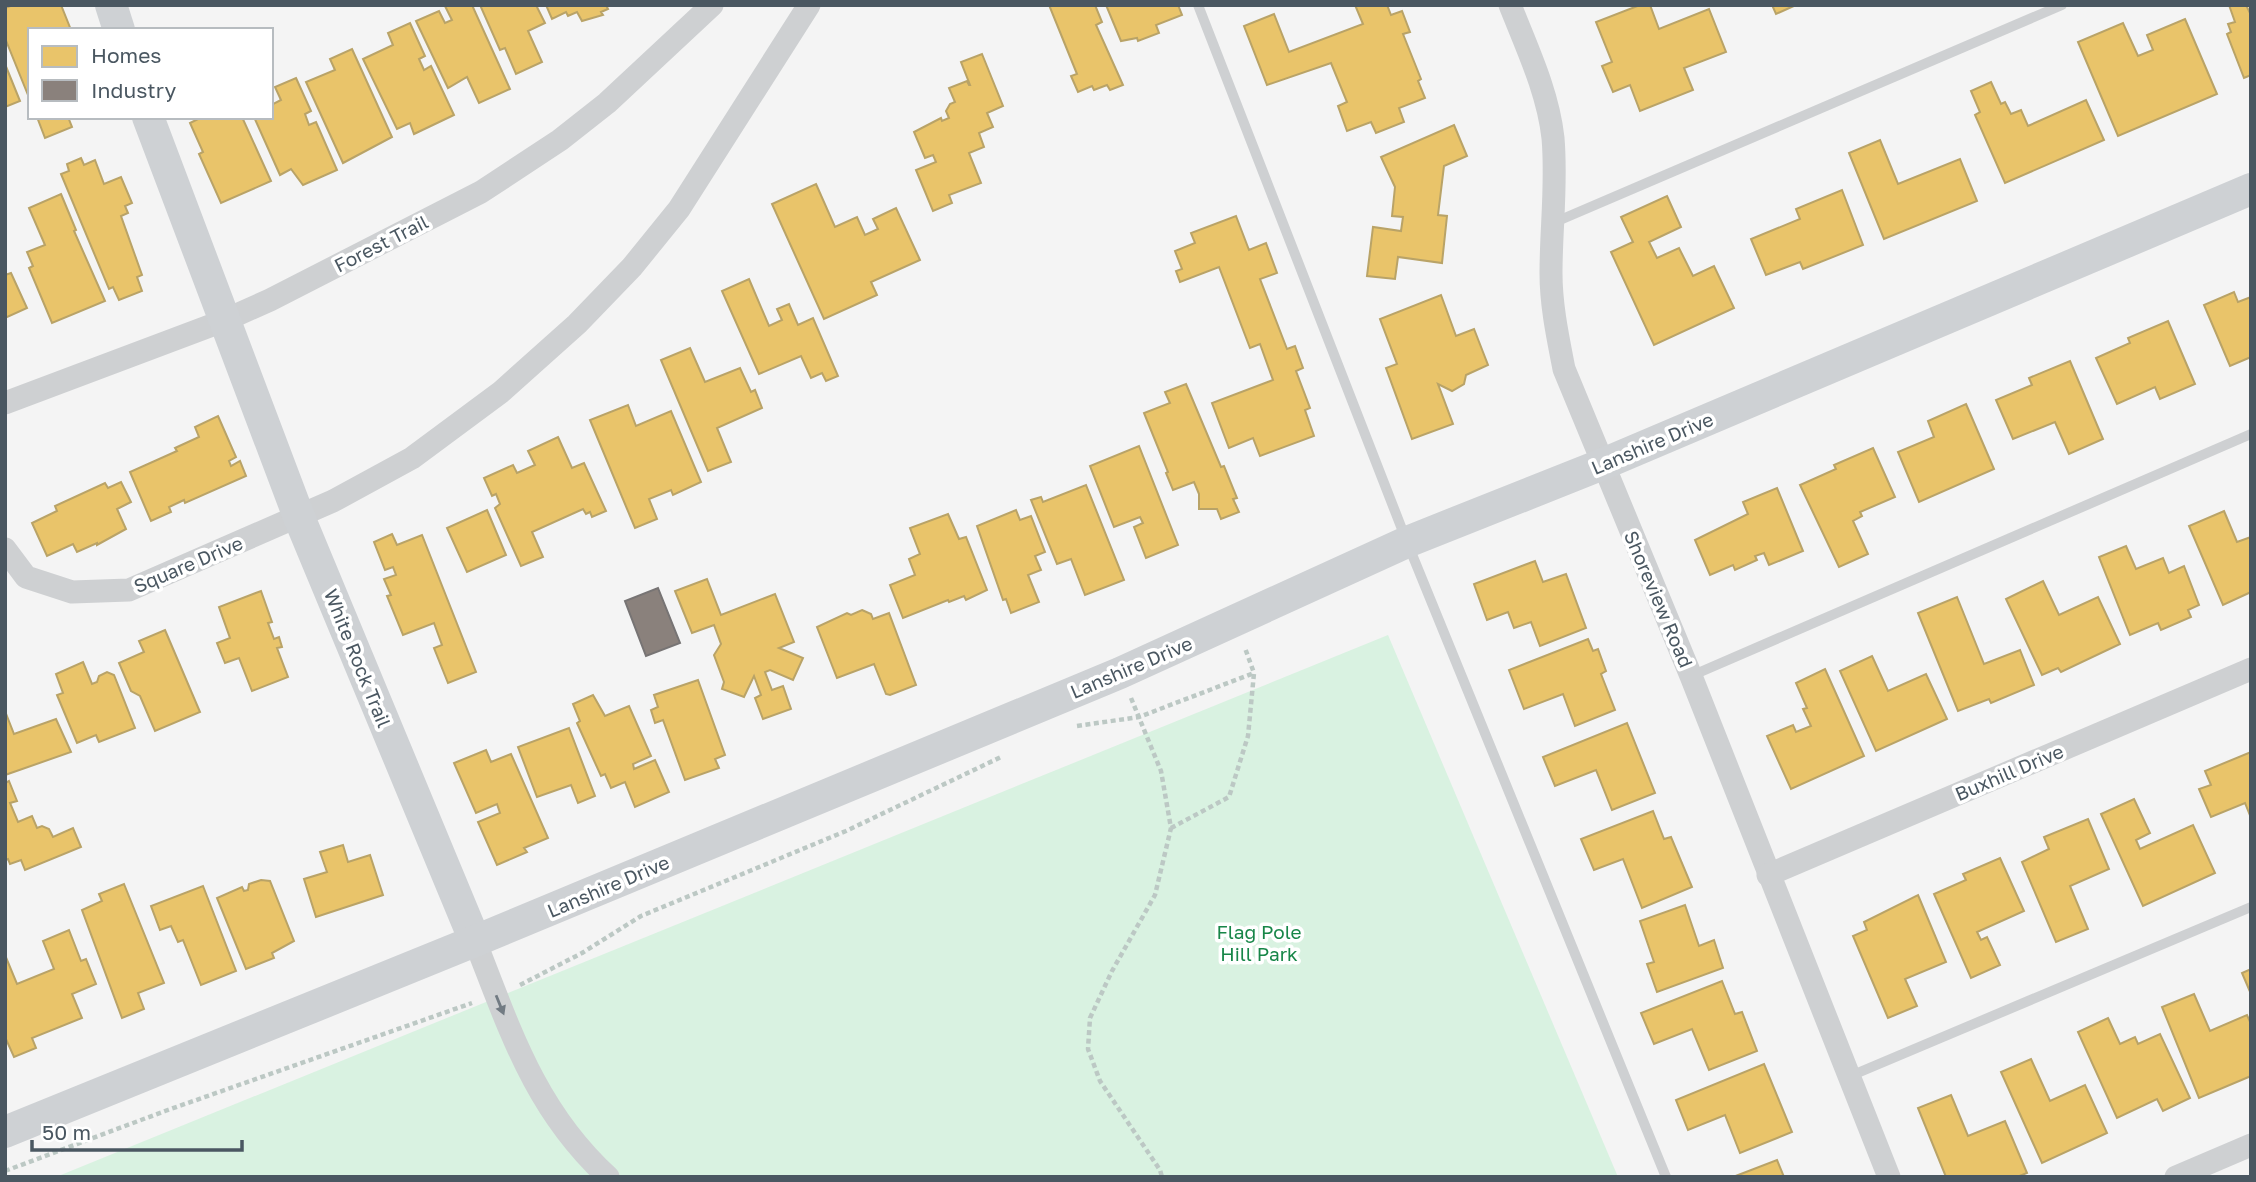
<svg xmlns="http://www.w3.org/2000/svg" width="2256" height="1182" viewBox="0 0 2256 1182" font-family="'Golos Text',sans-serif">
<style>
.green{fill:#d9f2e1}
.homes{fill:#e9c46a;stroke:#b9a367;stroke-width:2}
.industry{fill:#8a817c;stroke:#777474;stroke-width:2}
.lines{fill:none;stroke-linecap:round;stroke-linejoin:round}
.path{stroke:#bcc8c4;stroke-width:4.5;stroke-dasharray:5 3.5;stroke-linecap:butt}
.lane{stroke:#ced0d2;stroke-width:10}
.street{stroke:#ced0d2;stroke-width:23}
.secondary{stroke:#ced1d4;stroke-width:32}
.oneway{fill:#727b83}
.labels{text-anchor:middle;dominant-baseline:central;stroke-width:7;stroke-linejoin:round;paint-order:stroke}
.street-label{font-size:19px;fill:#4a5761;stroke:#fff}
.park-label{font-size:19px;fill:#178648;stroke:#fff}
</style>
<rect width="100%" height="100%" fill="#f4f4f4"/>
<!-- green -->
<polygon class="green" points="1388,635 1618,1177 56,1177"/>
<!-- homes -->
<g class="homes">
<polygon points="13,5 61,5 71,30 30,30 30,100 5,38 5,8"/>
<polygon points="448,5 472,5 510,89 479,103 467,77 448,88 416,21 439,11 445,23 452,20 445,6"/>
<polygon points="480,5 536,5 545,23 528,31 542,62 516,74 505,48 500,50"/>
<polygon points="546,5 606,5 608,9 601,12 603,15 582,21 577,12 568,16 566,12 552,19"/>
<polygon points="1049,5 1095,5 1102,22 1096,25 1123,85 1110,90 1107,85 1094,90 1092,86 1078,92 1071,76 1077,74"/>
<polygon points="1106,5 1178,5 1182,15 1156,25 1159,33 1138,41 1137,38 1121,41"/>
<polygon points="1355,5 1387,5 1391,15 1402,11 1410,32 1403,34 1421,79 1418,81 1425,98 1399,108 1404,122 1376,133 1371,122 1347,131 1338,106 1347,102 1331,63 1267,85 1244,26 1274,14 1289,52 1363,24"/>
<polygon points="1640,5 1650,5 1659,29 1709,9 1726,52 1684,68 1693,90 1640,111 1630,85 1613,92 1602,66 1612,62 1596,22"/>
<polygon points="1772,5 1796,5 1776,14"/>
<polygon points="2229,5 2246,5 2251,15 2251,75 2244,78 2227,34 2231,32 2228,24 2235,22"/>
<polygon points="2185,19 2217,94 2118,136 2078,42 2123,23 2138,56 2153,50 2147,35"/>
<polygon points="410,23 425,56 419,59 424,70 431,66 454,115 414,134 410,123 397,129 363,59 393,45 388,33"/>
<polygon points="352,49 392,137 343,163 306,82 335,70 330,59"/>
<polygon points="982,54 1003,106 987,113 993,127 979,133 984,147 969,153 981,183 949,195 952,203 933,211 916,170 936,162 933,155 925,158 914,132 941,118 942,121 949,118 946,111 950,104 955,102 949,88 967,81 969,85 970,85 961,62"/>
<polygon points="5,64 20,101 5,107"/>
<polygon points="296,78 311,111 305,114 309,125 316,122 337,170 303,185 291,169 280,175 254,117 271,117 271,105 281,100 275,87"/>
<polygon points="1991,82 2001,104 2005,102 2011,114 2021,110 2028,126 2086,100 2104,140 2005,183 1975,115 1980,112 1971,91"/>
<polygon points="37,117 68,117 72,127 45,138"/>
<polygon points="202,117 242,117 271,181 221,203 199,154 203,152 190,123"/>
<polygon points="1454,125 1467,156 1444,166 1438,215 1447,216 1442,263 1398,257 1395,279 1367,276 1373,227 1401,231 1403,217 1392,216 1395,187 1381,157"/>
<polygon points="1880,140 1898,184 1960,159 1977,201 1884,239 1849,153"/>
<polygon points="81,158 84,165 95,160 104,184 121,177 132,203 125,206 128,213 121,216 142,275 137,277 142,291 119,300 113,287 109,289 61,174 69,171 67,164"/>
<polygon points="816,184 835,227 857,217 865,235 878,229 873,219 896,208 920,260 871,282 877,295 824,319 772,204"/>
<polygon points="1842,190 1863,245 1803,269 1800,262 1766,275 1751,239 1800,219 1796,209"/>
<polygon points="61,194 76,230 74,231 105,301 52,323 29,268 33,266 27,252 45,245 29,208"/>
<polygon points="1667,196 1681,227 1649,242 1657,258 1679,248 1693,276 1714,266 1734,308 1654,345 1611,252 1633,242 1621,217"/>
<polygon points="1236,216 1249,250 1266,243 1277,273 1260,279 1287,349 1295,346 1303,368 1296,371 1310,408 1305,410 1314,436 1260,456 1253,438 1229,448 1212,403 1273,380 1260,344 1250,348 1219,267 1180,282 1176,271 1182,269 1175,251 1195,243 1191,233"/>
<polygon points="11,273 27,308 5,318 5,275"/>
<polygon points="749,279 769,326 782,320 777,309 789,304 798,325 813,318 838,376 826,381 822,373 811,378 801,356 759,374 722,291"/>
<polygon points="2234,292 2238,302 2251,297 2251,357 2230,366 2204,305"/>
<polygon points="1441,295 1456,336 1474,329 1488,365 1466,375 1464,384 1452,391 1438,384 1453,424 1412,439 1386,368 1397,364 1380,319"/>
<polygon points="2168,321 2195,384 2160,399 2155,387 2117,404 2096,358 2130,343 2128,338"/>
<polygon points="690,348 705,382 740,368 751,392 755,390 762,408 717,428 731,462 708,471 661,360"/>
<polygon points="2070,361 2103,439 2069,454 2055,422 2013,439 1996,400 2032,385 2029,378"/>
<polygon points="1186,384 1221,467 1224,466 1237,498 1233,499 1239,512 1221,519 1217,509 1199,509 1199,494 1194,482 1173,490 1166,473 1168,472 1144,413 1170,403 1165,392"/>
<polygon points="1966,404 1994,469 1919,502 1898,452 1934,437 1928,421"/>
<polygon points="628,405 636,426 671,411 701,482 673,495 671,490 649,499 657,519 635,528 590,420"/>
<polygon points="218,416 236,457 229,461 231,466 240,461 246,476 185,503 184,500 169,507 171,512 151,521 130,472 177,451 175,448 199,437 195,427"/>
<polygon points="558,437 572,468 584,463 606,511 592,517 590,512 586,514 583,509 532,532 543,557 521,566 495,508 500,504 496,494 492,496 484,478 513,465 517,473 535,465 528,451"/>
<polygon points="1139,446 1178,545 1146,558 1134,527 1143,523 1140,517 1114,527 1090,466"/>
<polygon points="1873,448 1895,497 1860,512 1862,516 1853,521 1868,554 1839,567 1800,485 1836,469 1834,465"/>
<polygon points="121,482 131,502 117,509 126,529 97,545 97,543 77,552 73,544 47,556 32,523 57,511 55,506 105,483 108,488"/>
<polygon points="1086,485 1124,580 1085,595 1071,559 1057,564 1031,500 1041,497 1043,502"/>
<polygon points="1777,488 1803,551 1769,565 1764,553 1755,556 1757,560 1735,570 1733,565 1710,575 1695,540 1748,514 1743,502"/>
<polygon points="487,510 506,555 467,572 447,528"/>
<polygon points="1016,510 1020,520 1031,516 1045,552 1035,556 1041,570 1028,575 1039,602 1011,613 1006,599 1003,600 977,526"/>
<polygon points="2224,511 2237,542 2251,537 2251,592 2223,605 2189,526"/>
<polygon points="948,514 959,539 966,537 987,590 966,600 964,596 949,602 948,600 903,618 890,585 915,575 909,559 920,554 910,528"/>
<polygon points="392,534 397,545 422,535 476,672 448,683 434,648 442,645 434,623 403,635 387,596 391,595 384,579 396,575 393,567 385,570 374,542"/>
<polygon points="2126,546 2136,569 2163,558 2169,573 2184,566 2199,605 2188,610 2191,617 2161,630 2158,623 2130,635 2099,557"/>
<polygon points="1535,561 1543,582 1566,574 1586,628 1540,646 1531,622 1514,628 1508,612 1487,620 1474,584"/>
<polygon points="707,579 721,615 775,594 794,642 779,648 803,658 793,680 770,670 765,672 772,690 783,686 791,709 763,719 755,698 761,695 754,676 744,697 722,689 724,682 714,655 721,644 714,625 692,633 675,591"/>
<polygon points="2043,581 2059,615 2098,597 2120,644 2061,672 2058,668 2042,675 2006,599"/>
<polygon points="261,591 272,622 268,623 274,639 279,637 282,647 277,648 288,677 252,691 239,658 225,663 217,643 230,638 219,607"/>
<polygon points="1957,597 1984,664 2020,650 2034,685 1991,703 1989,699 1958,711 1918,613"/>
<polygon points="862,610 871,614 873,619 889,613 916,685 890,695 886,694 874,664 837,678 817,627 847,613 851,615"/>
<polygon points="165,630 200,712 155,731 140,696 131,691 119,663 144,652 139,641"/>
<polygon points="1588,639 1593,651 1598,649 1606,671 1601,674 1615,710 1575,726 1563,694 1524,709 1509,670"/>
<polygon points="1872,656 1888,691 1926,674 1947,719 1876,751 1840,671"/>
<polygon points="83,662 92,684 97,682 99,676 107,672 114,675 135,728 99,742 96,735 77,743 57,695 63,693 56,674"/>
<polygon points="1825,669 1864,756 1791,789 1767,736 1793,725 1796,732 1811,726 1803,709 1807,708 1796,683"/>
<polygon points="698,680 725,755 715,759 719,768 685,780 663,720 655,723 651,710 658,707 654,695"/>
<polygon points="593,695 605,716 629,706 651,756 633,764 634,769 655,760 669,792 635,807 625,782 611,788 605,774 601,776 577,723 580,721 573,704"/>
<polygon points="5,711 14,734 56,719 71,752 5,775"/>
<polygon points="1627,723 1655,793 1612,810 1596,770 1555,786 1543,757"/>
<polygon points="569,728 595,796 578,803 571,785 537,797 518,747"/>
<polygon points="486,750 491,762 511,754 548,838 524,848 527,852 497,865 478,822 500,813 497,804 476,813 454,763"/>
<polygon points="2251,752 2251,818 2245,803 2211,817 2199,789 2211,785 2205,771"/>
<polygon points="9,781 17,801 10,803 18,822 32,816 37,828 42,826 49,829 53,837 73,828 81,847 25,870 21,860 10,864 8,859 5,860 5,783"/>
<polygon points="2134,799 2150,833 2136,840 2140,849 2193,825 2215,873 2143,906 2101,814"/>
<polygon points="1653,811 1664,839 1671,837 1692,887 1642,908 1623,859 1594,870 1581,839"/>
<polygon points="2088,819 2109,869 2070,886 2088,929 2056,942 2022,862 2049,849 2044,837"/>
<polygon points="343,845 348,862 370,855 383,895 316,917 304,879 327,872 320,852"/>
<polygon points="2000,858 2024,911 1977,932 1981,940 1987,937 2000,965 1971,978 1934,894 1966,880 1963,874"/>
<polygon points="261,880 270,881 294,941 272,953 274,958 246,969 217,898 242,887 244,891 248,890 249,884"/>
<polygon points="124,884 164,983 138,993 144,1009 122,1018 82,910 102,901 99,894"/>
<polygon points="203,886 236,971 201,985 183,940 178,942 171,926 160,930 151,906"/>
<polygon points="1918,895 1946,962 1905,979 1917,1006 1888,1018 1853,936 1867,930 1864,922"/>
<polygon points="1685,905 1699,946 1714,940 1723,968 1657,992 1647,964 1654,962 1640,921"/>
<polygon points="69,930 81,961 86,959 96,984 72,994 82,1018 32,1038 36,1048 14,1057 5,1037 5,955 17,984 54,969 43,941"/>
<polygon points="2251,969 2251,994 2242,973"/>
<polygon points="1722,981 1735,1014 1742,1012 1757,1051 1709,1070 1692,1029 1654,1044 1641,1013"/>
<polygon points="2194,994 2210,1031 2247,1015 2251,1024 2251,1076 2199,1098 2162,1007"/>
<polygon points="2108,1018 2120,1044 2135,1037 2138,1044 2160,1034 2190,1098 2163,1111 2157,1099 2117,1118 2078,1032"/>
<polygon points="2031,1059 2050,1101 2085,1085 2107,1133 2042,1163 2001,1072"/>
<polygon points="1764,1064 1792,1132 1740,1153 1725,1115 1688,1130 1676,1100"/>
<polygon points="1951,1095 1968,1136 2005,1121 2027,1173 2017,1177 1946,1177 1918,1108"/>
<polygon points="1777,1160 1784,1177 1733,1177"/>
</g>
<!-- industry -->
<polygon class="industry" points="658,588 680,643 646,656 625,601"/>
<g class="lines">
<!-- path -->
<g class="path">
<polyline points="1131,698 1161,771 1171,828 1155,895 1112,971 1090,1018 1088,1049 1100,1081 1160,1170 1162,1177"/>
<polyline points="1077,726 1139,717 1254,673"/>
<polyline points="1171,828 1229,797 1248,736 1254,673 1245,648"/>
<polyline points="520,985 582,953 641,916 846,831 1001,757"/>
<polyline points="5,1171 165,1111 472,1003"/>
</g>
<!-- lane -->
<g class="lane">
<polyline points="1198,5 1407,542 1666,1177"/>
<polyline points="1553,223 2062,5"/>
<polyline points="1691,676 2251,434"/>
<polyline points="1848,1077 2251,907"/>
</g>
<!-- street -->
<g class="street">
<path d="M1510 5C1527 48 1548 92 1553 138 1557 184 1551 228 1551 273 1551 306 1558 338 1564 369L1691 676 1889 1177"/>
<polyline points="5,403 223,321 270,300 481,192 560,140 607,103 712,5"/>
<polyline points="5,549 26,577 72,592 129,590 333,501 412,458 501,392 577,324 632,267 679,209 809,5"/>
<polyline points="1768,875 2251,669"/>
<path d="M475 941C510 1030 535 1110 608 1177"/>
<polyline points="2176,1177 2251,1145"/>
</g>
<!-- secondary -->
<g class="secondary">
<polyline points="111,5 119,30"/>
<polyline points="148,117 299,517 475,941"/>
<polyline points="5,1132 475,941 1120,673 1407,542 1603,464 2251,189"/>
</g>
</g>
<!-- one-way arrows -->
<defs><path id="oneway-solid" d="M-6-.8H1V-3.2L6.5 0L1 3.2V.8H-6Z" transform="scale(1.75)"/></defs>
<use class="oneway" href="#oneway-solid" transform="translate(500 1005) rotate(68)"/>
<g class="labels">
<!-- street labels -->
<g class="street-label">
<text transform="translate(381 243) rotate(-27)">Forest Trail</text>
<text transform="translate(1652 443) rotate(-23)">Lanshire Drive</text>
<text transform="translate(188 564) rotate(-23)">Square Drive</text>
<text transform="translate(1659 599) rotate(67)">Shoreview Road</text>
<text transform="translate(358 658) rotate(68)">White Rock Trail</text>
<text transform="translate(1131 667) rotate(-23)">Lanshire Drive</text>
<text transform="translate(2009 772) rotate(-23)">Buxhill Drive</text>
<text transform="translate(608 886) rotate(-23)">Lanshire Drive</text>
</g>
<!-- park labels -->
<g class="park-label">
<text x="1259" y="931">Flag Pole<tspan x="1259" dy="22">Hill Park</tspan></text>
</g>
</g>
<!-- border -->
<rect width="2256" height="1182" fill="none" stroke="#4a5761" stroke-width="14"/>
<!-- legend -->
<rect x="28" y="28" width="245" height="91" fill="#ffffff" stroke="#b7bcc0" stroke-width="2"/>
<rect x="42" y="46" width="35" height="21" fill="#e9c46a" stroke="#b7bcc0" stroke-width="2"/>
<text x="91" y="63" font-size="21" fill="#4a5761">Homes</text>
<rect x="42" y="80" width="35" height="21" fill="#8a817c" stroke="#b7bcc0" stroke-width="2"/>
<text x="91" y="98" font-size="21" fill="#4a5761">Industry</text>
<!-- scale -->
<path d="M32 1140v10h210v-10" fill="none" stroke="#4a5761" stroke-width="3.5"/>
<text x="42" y="1140" font-size="21" fill="#4a5761" stroke="#ffffff" stroke-width="5" paint-order="stroke">50 m</text>
</svg>
